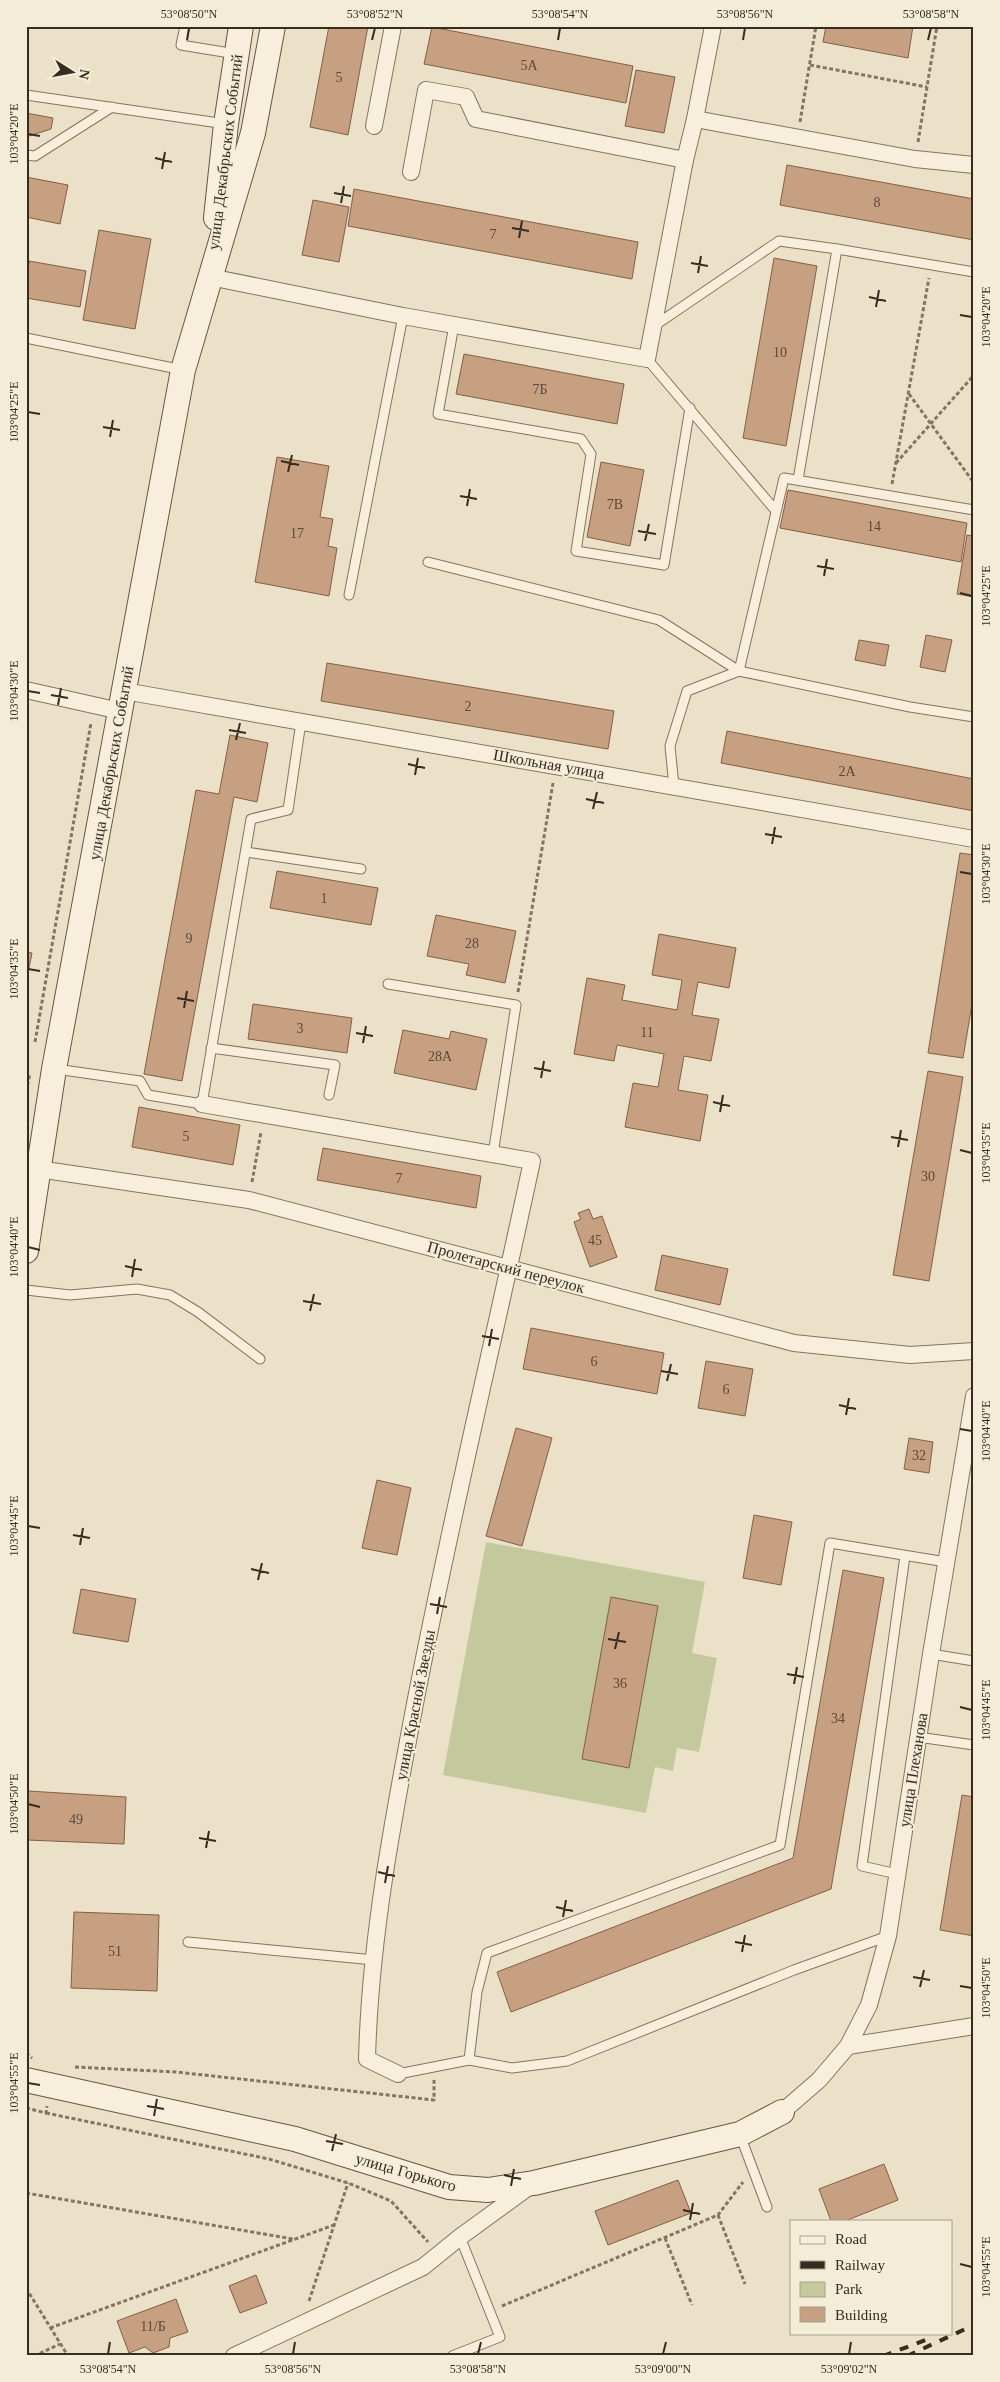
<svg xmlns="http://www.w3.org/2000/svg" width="1000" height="2382" viewBox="0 0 1000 2382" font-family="'Times New Roman',serif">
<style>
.green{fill:#c3c99d}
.building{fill:#c79f81;stroke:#845f46}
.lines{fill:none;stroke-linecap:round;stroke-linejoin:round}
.lane-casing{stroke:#86745e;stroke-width:11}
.street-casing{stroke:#86745e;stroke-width:18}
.secondary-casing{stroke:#685541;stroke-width:26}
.path{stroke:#86745e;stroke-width:3;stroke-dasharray:4 2.5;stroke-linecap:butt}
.lane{stroke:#f7efdb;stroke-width:9}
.street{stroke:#f7efdb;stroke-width:16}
.secondary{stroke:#f7efdb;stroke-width:24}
.rail{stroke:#382c21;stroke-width:4;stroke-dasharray:9 9;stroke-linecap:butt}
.ticks{fill:none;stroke:#382c21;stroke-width:2}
.labels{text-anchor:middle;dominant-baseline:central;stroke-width:4;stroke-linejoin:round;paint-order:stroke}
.number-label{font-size:14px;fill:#5c4939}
.street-label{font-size:16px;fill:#382c21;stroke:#f3ecd7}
.neatline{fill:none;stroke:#382c21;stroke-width:2}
.ticks-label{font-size:12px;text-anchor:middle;fill:#382c21}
</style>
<rect width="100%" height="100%" fill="#ebe1c8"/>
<!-- green -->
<polygon class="green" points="486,1542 705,1582 692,1653 717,1658 699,1752 677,1748 673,1771 655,1767 646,1813 443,1775"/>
<!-- building -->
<g class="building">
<polygon points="329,26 368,26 348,135 310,127"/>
<polygon points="826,26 913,26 908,58 823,42"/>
<polygon points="432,27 633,66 626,103 424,64"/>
<polygon points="636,70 675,77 664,133 625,126"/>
<polygon points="26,113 53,118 51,129 26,137"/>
<polygon points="787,165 974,199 974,240 780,205"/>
<polygon points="26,177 68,185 60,224 26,217"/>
<polygon points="354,189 638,242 632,279 348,226"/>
<polygon points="313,200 349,207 339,262 302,255"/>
<polygon points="99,230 151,239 135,329 83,320"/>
<polygon points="774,258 817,266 786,446 743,438"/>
<polygon points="29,261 86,271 80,307 26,298"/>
<polygon points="464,354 624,384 617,424 456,394"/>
<polygon points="277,457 329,466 320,517 333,519 328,546 337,548 329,596 255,582"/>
<polygon points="601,462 644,470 630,546 587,537"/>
<polygon points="788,490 967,523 961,562 780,528"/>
<polygon points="967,535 974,536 974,597 957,594"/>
<polygon points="926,635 952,640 945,672 920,667"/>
<polygon points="859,640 889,645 885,666 855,660"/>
<polygon points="327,663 614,711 608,749 321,701"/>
<polygon points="727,731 974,779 974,811 721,763"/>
<polygon points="230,735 268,743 257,802 234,797 182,1081 144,1074 196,790 219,794"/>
<polygon points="960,853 974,855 974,992 963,1058 928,1053"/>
<polygon points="277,871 378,888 371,925 270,908"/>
<polygon points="436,915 516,931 505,983 466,975 469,964 427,956"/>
<polygon points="659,934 736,948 729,988 698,982 692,1015 719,1019 711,1061 684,1056 678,1090 708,1095 700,1141 625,1127 633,1083 658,1087 664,1054 617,1045 614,1061 574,1054 587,978 625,985 622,1000 677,1010 682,980 652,975"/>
<polygon points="26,952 32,953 26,983"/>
<polygon points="253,1004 352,1018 347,1053 248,1039"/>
<polygon points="403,1030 449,1039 451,1031 487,1039 476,1090 394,1073"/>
<polygon points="928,1071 963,1077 929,1281 893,1275"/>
<polygon points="139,1107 240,1125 233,1165 132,1147"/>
<polygon points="323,1148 481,1176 476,1208 317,1180"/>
<polygon points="589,1209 593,1219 602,1216 617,1257 590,1267 574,1222 581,1219 578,1213"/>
<polygon points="662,1255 728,1269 720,1305 655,1290"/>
<polygon points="531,1328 664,1353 657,1394 523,1369"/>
<polygon points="706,1361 753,1369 745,1416 698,1408"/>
<polygon points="516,1428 552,1438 522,1546 486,1536"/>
<polygon points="909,1438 933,1442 929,1473 904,1469"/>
<polygon points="377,1480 411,1488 397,1555 362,1548"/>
<polygon points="754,1515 792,1522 781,1585 743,1578"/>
<polygon points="843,1570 884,1578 831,1889 511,2012 497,1972 793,1858"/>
<polygon points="81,1589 136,1599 128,1642 73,1633"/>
<polygon points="611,1597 658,1606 629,1768 582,1759"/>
<polygon points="28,1791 126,1797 124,1844 27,1840"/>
<polygon points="962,1795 974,1797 974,1936 940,1930"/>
<polygon points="74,1912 159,1915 157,1991 71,1988"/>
<polygon points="884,2164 898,2200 845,2221 831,2221 819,2189"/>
<polygon points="678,2180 691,2213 608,2245 595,2211"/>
<polygon points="256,2275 267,2303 240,2313 229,2286"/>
<polygon points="176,2299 188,2332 170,2338 169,2347 153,2353 145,2347 129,2353 117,2321"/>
</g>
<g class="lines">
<defs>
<g id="lane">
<polyline points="185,26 181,45 236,54"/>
<polyline points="26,95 226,124"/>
<polyline points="26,155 35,156 112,107"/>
<polyline points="454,325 438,414 581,439 591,454 576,551 664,565 690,408"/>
<polyline points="654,326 779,241 837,249"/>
<polyline points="26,338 183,370"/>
<polyline points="647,359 776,511"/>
<polyline points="798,480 837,249 974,272"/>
<polyline points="428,562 659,620 739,671 910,707 974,717"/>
<polyline points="349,595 403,316"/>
<polyline points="674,786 670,746 687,691 739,671 784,478 974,510"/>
<polyline points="246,852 361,869"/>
<polyline points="388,984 516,1005 493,1154"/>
<polyline points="211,1048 335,1065 329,1095"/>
<polyline points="56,1069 140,1081 148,1095 202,1104 251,819 288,810 301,722"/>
<polyline points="26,1290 70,1295 137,1289 170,1295 198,1312 260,1359"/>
<polyline points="931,1654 974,1661"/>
<polyline points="918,1737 974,1745"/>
<polyline points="897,1874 862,1866 905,1556"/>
<polyline points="188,1942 374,1960"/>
<polyline points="469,2060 512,2068 567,2061 794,1970 888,1936"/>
<polyline points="398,2074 469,2060 477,1992 487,1953 780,1845 830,1543 946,1562"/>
<polyline points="740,2135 767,2207"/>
<polyline points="452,2356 500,2337 460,2237"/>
</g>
<g id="street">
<polyline points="695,119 713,26"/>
<polyline points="374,126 393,26"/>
<polyline points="411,172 426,90 466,97 476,119 685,160"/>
<polyline points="210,277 403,316 647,359 685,160 695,119 915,159 974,165"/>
<polyline points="26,690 120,711"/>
<polyline points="124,691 974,839"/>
<path d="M202 1104 532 1161C493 1344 449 1526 414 1709 392 1825 370 1941 367 2059L398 2074"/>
<polyline points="38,1169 249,1200 794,1343 910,1355 974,1351"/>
<polyline points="848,2046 974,2026"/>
<polyline points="782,2112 819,2080 848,2046 869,2005 888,1936 931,1654 974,1396"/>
<polyline points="234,2356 423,2267 460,2237 530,2186"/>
</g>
<g id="secondary">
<polyline points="216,218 226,124 241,26"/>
<polyline points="26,1251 54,1069 183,370 253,133 273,26"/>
<polyline points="26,2080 295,2139 449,2187 488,2190 534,2183 740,2134 782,2112"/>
</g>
</defs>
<!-- lane casing -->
<use href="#lane" class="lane-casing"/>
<!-- street casing -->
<use href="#street" class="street-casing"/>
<!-- secondary casing -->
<use href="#secondary" class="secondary-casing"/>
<!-- path -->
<g class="path">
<polyline points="810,65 927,87"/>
<polyline points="800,122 816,26"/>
<polyline points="918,142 937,26"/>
<polyline points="909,394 974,483"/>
<polyline points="896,463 974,375"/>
<polyline points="892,484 929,278"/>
<polyline points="518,992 553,783"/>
<polyline points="35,1042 91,723"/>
<polyline points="26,1092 30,1073"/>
<polyline points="252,1182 261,1132"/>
<polyline points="26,2053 32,2058"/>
<polyline points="75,2067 176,2072 434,2100 434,2080"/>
<polyline points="26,2108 46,2113 47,2106"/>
<polyline points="46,2113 269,2159 348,2183 391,2201 428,2242"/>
<polyline points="26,2193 293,2239"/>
<polyline points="718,2215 745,2284"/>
<polyline points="665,2238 692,2305"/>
<polyline points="26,2288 68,2356"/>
<polyline points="309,2301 348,2183"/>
<polyline points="502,2306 718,2215 743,2182"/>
<polyline points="50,2328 334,2225"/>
<polyline points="34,2356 60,2344"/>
</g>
<!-- lane -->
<use href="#lane" class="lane"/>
<!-- street -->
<use href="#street" class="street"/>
<!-- secondary -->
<use href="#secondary" class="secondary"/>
<!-- rail -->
<g class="rail">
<polyline points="883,2356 931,2338"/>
<polyline points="907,2356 974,2325"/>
</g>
</g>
<!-- ticks -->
<path class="ticks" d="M187 40 189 28M372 40 375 28M558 40 560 28M743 40 745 28M928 40 931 28M28 134 40 136M155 158 172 162M162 169 165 152M334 193 351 196M341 203 344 186M512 228 529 231M519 238 522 221M691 263 708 266M698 273 701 256M869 297 886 301M876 307 879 290M960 315 972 317M28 412 40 414M103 427 120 430M110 437 113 420M281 461 299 465M288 472 292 455M460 496 477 499M467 506 470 489M638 531 656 534M645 541 649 524M817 566 834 569M824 576 827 559M960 593 972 596M28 691 40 693M51 695 68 698M58 705 61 688M229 730 246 733M236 740 240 723M408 764 425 768M415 775 418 758M586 799 604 803M593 809 597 792M765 834 782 837M772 844 775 827M960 872 972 874M28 969 40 971M177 998 194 1001M184 1008 187 991M356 1033 373 1036M363 1043 366 1026M534 1068 551 1071M541 1078 544 1061M713 1102 730 1106M720 1112 723 1095M891 1137 908 1140M898 1147 901 1130M960 1150 972 1153M28 1247 40 1250M125 1266 142 1270M132 1277 135 1259M303 1301 321 1304M310 1311 314 1294M482 1336 499 1339M489 1346 492 1329M661 1371 678 1374M667 1381 671 1364M839 1405 856 1409M846 1415 849 1398M960 1429 972 1431M28 1526 40 1528M73 1535 90 1538M80 1545 83 1528M251 1569 269 1573M258 1580 262 1563M430 1604 447 1607M437 1614 440 1597M608 1639 626 1642M615 1649 619 1632M787 1674 804 1677M794 1684 797 1667M960 1707 972 1710M28 1804 40 1807M199 1838 216 1841M206 1848 209 1831M378 1872 395 1876M385 1883 388 1866M556 1907 573 1911M563 1917 566 1900M735 1942 752 1945M742 1952 745 1935M913 1977 930 1980M960 1986 972 1988M920 1987 924 1970M28 2083 40 2085M147 2106 164 2109M154 2116 157 2099M326 2141 343 2144M332 2151 336 2134M504 2175 521 2179M511 2186 514 2169M683 2210 700 2214M690 2220 693 2203M960 2264 972 2267M108 2354 110 2342M293 2354 295 2342M478 2354 481 2342M663 2354 666 2342M849 2354 851 2342"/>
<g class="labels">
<!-- number labels -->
<g class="number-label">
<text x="529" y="65">5А</text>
<text x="339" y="77">5</text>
<text x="877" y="202">8</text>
<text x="493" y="234">7</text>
<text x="780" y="352">10</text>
<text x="540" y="389">7Б</text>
<text x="615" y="504">7В</text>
<text x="874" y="526">14</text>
<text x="297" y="533">17</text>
<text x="468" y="706">2</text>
<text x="847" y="771">2А</text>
<text x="324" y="898">1</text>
<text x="189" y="938">9</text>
<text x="472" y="943">28</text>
<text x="300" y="1028">3</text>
<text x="647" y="1032">11</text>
<text x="440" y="1056">28А</text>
<text x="186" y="1136">5</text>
<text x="928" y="1176">30</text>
<text x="399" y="1178">7</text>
<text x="595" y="1240">45</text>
<text x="594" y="1361">6</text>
<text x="726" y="1389">6</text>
<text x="919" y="1455">32</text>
<text x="620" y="1683">36</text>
<text x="838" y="1718">34</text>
<text x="76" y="1819">49</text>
<text x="115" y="1951">51</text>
<text x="153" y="2326">11/Б</text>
</g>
<!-- street labels -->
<g class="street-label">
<text transform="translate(225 152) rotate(-83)">улица Декабрьских Событий</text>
<text transform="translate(111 763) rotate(-80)">улица Декабрьских Событий</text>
<text transform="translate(549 764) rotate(10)">Школьная улица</text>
<text transform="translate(506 1267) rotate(15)">Пролетарский переулок</text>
<text transform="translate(415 1705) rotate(-79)">улица Красной Звезды</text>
<text transform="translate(913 1770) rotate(-81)">улица Плеханова</text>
<text transform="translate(406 2172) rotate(16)">улица Горького</text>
</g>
</g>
<!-- border -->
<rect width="1000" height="2382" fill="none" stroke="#f3ecd7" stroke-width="55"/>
<!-- legend -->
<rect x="790" y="2220" width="162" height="115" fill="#f3ecd7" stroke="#a89f8e"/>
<rect x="800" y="2236" width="25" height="8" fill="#f7efdb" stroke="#a89f8e"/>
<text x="835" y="2244" font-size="15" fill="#382c21">Road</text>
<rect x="800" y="2261" width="25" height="8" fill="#382c21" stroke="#a89f8e"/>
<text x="835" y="2270" font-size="15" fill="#382c21">Railway</text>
<rect x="800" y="2282" width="25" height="15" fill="#c3c99d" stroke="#a89f8e"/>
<text x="835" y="2294" font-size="15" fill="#382c21">Park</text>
<rect x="800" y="2307" width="25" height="15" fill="#c79f81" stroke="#a89f8e"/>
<text x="835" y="2320" font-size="15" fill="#382c21">Building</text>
<!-- north arrow -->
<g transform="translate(72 72) rotate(101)" stroke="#f3ecd7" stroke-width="4" paint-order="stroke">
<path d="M0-4L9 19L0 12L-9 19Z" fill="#382c21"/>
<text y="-8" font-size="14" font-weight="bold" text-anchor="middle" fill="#382c21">N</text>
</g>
<rect x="28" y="28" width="944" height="2326" class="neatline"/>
<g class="ticks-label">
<text x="189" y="18">53°08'50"N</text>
<text x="375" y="18">53°08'52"N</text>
<text x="560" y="18">53°08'54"N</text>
<text x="745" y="18">53°08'56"N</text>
<text x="931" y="18">53°08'58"N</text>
<text transform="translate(14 134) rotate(-90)" y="4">103°04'20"E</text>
<text transform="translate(986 317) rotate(-90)" y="4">103°04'20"E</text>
<text transform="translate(14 412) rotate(-90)" y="4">103°04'25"E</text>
<text transform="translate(986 596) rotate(-90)" y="4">103°04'25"E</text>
<text transform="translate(14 691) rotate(-90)" y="4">103°04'30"E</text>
<text transform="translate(986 874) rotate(-90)" y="4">103°04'30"E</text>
<text transform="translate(14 969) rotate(-90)" y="4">103°04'35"E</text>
<text transform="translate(986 1153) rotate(-90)" y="4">103°04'35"E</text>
<text transform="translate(14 1247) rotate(-90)" y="4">103°04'40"E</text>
<text transform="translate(986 1431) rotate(-90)" y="4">103°04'40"E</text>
<text transform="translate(14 1526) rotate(-90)" y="4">103°04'45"E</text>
<text transform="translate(986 1710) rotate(-90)" y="4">103°04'45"E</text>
<text transform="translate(14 1804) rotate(-90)" y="4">103°04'50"E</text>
<text transform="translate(986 1988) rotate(-90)" y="4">103°04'50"E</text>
<text transform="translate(14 2083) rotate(-90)" y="4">103°04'55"E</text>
<text transform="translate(986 2267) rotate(-90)" y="4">103°04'55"E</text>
<text x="108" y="2373">53°08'54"N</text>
<text x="293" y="2373">53°08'56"N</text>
<text x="478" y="2373">53°08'58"N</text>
<text x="663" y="2373">53°09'00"N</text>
<text x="849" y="2373">53°09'02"N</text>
</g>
</svg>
